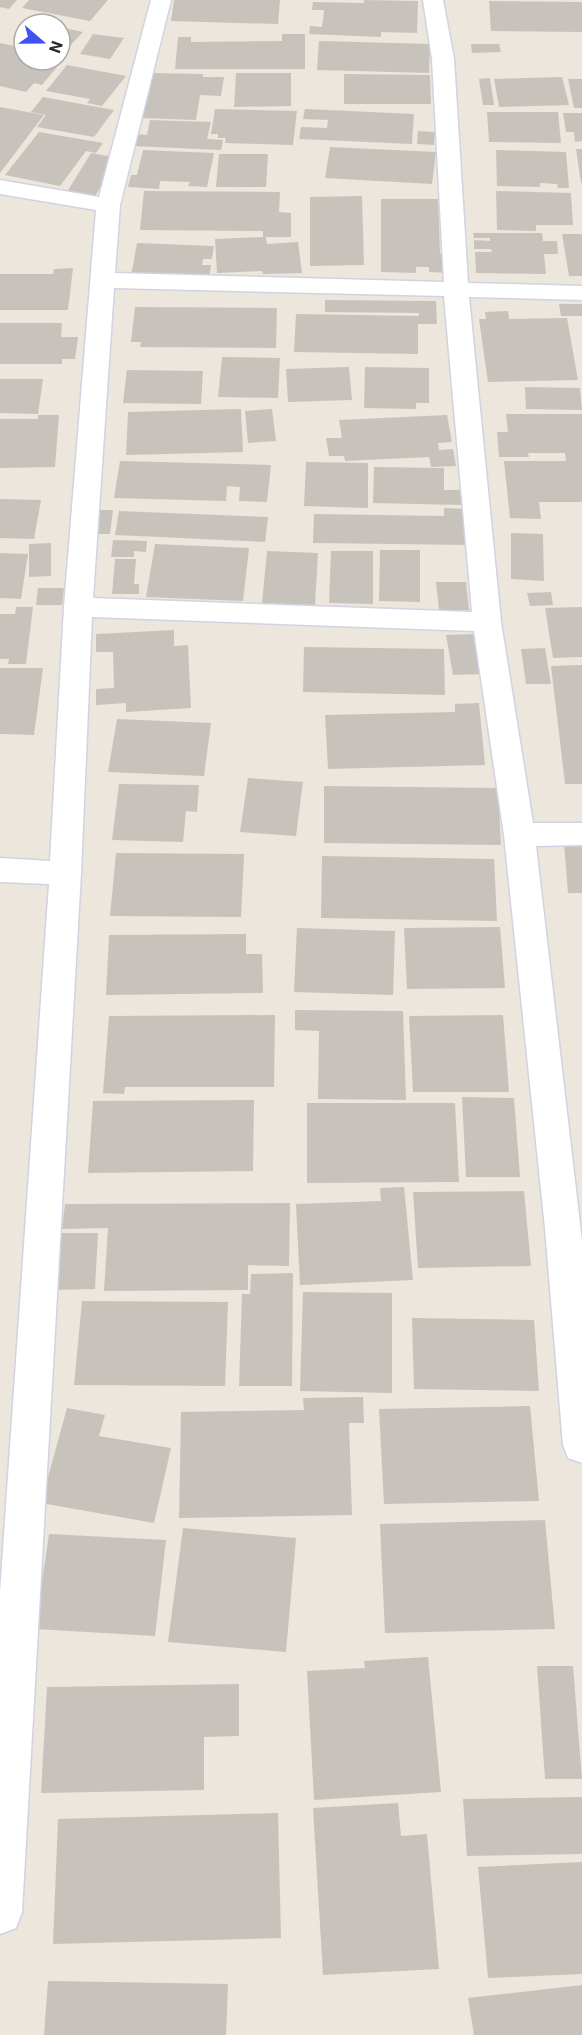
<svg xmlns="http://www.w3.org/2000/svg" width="582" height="2035" viewBox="0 0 582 2035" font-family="Roboto,sans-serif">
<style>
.building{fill:#c7c3bc}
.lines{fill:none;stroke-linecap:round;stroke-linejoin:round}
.street-casing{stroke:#d1d3e2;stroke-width:3}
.street{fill:#fff;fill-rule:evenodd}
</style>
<rect width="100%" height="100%" fill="#ece6dc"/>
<!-- building -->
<g class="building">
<polygon points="0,0 17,0 9,9 0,7"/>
<polygon points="29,0 108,0 90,21 22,8"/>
<polygon points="174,0 280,0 278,24 171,21"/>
<polygon points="364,0 418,1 417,33 381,32 381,37 309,34 310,26 322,27 324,10 312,10 313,2 364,3"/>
<polygon points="489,1 582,2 582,32 491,31"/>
<polygon points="60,27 83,32 63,53 60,52"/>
<polygon points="93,34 124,38 110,59 80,54"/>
<polygon points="282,34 305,34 305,69 175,69 178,37 191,37 191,42 282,41"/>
<polygon points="319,41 430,44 429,73 317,70"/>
<polygon points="0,43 24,48 24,60 60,60 60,55 66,56 42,85 34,83 26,92 0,86"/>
<polygon points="471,44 499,44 501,52 472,53"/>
<polygon points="67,65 126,76 102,106 87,103 90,99 46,91"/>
<polygon points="150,73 203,74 203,77 224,77 221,96 200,95 196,120 141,118"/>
<polygon points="236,73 291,73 291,106 234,107"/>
<polygon points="344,74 430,75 431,104 344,104"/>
<polygon points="562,77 569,105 499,107 494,79"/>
<polygon points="490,78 494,105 483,105 479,79"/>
<polygon points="568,79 582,79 582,108 574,108"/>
<polygon points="43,97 114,110 94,137 37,127 46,115 31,112"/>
<polygon points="0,107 44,115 0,173"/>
<polygon points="215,109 297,111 293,145 225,143 226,138 218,138 218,134 211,134"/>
<polygon points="305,109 414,114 412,144 299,139 301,127 327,128 328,120 303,119"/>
<polygon points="487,112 558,112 561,143 489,142"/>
<polygon points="563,113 582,113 582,141 575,142 574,132 566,132"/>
<polygon points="150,120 211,122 207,139 223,140 221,150 132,146 135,134 147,135"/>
<polygon points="418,131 435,132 434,145 417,144"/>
<polygon points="39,132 103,143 96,153 86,151 60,186 5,175"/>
<polygon points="330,147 436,152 432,184 325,178"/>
<polygon points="576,149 582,149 582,183 581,183"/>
<polygon points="143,150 214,153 207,187 188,186 190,182 160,181 159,189 128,187 131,175 137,175"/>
<polygon points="496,150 566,152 569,188 558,188 557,184 540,183 540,187 497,186"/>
<polygon points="91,153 119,158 95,196 67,192"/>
<polygon points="219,154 268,154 266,187 216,187"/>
<polygon points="144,191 280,192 279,212 291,213 291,237 266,237 267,244 298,242 302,273 263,274 262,271 217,273 215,239 263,237 263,231 140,230"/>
<polygon points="496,191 571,193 573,225 536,225 536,231 497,230"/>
<polygon points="362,196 364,265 310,266 310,197"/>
<polygon points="381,199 438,199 440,253 448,253 448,273 429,272 429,267 416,267 416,273 381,272"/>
<polygon points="473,233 542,233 543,241 557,241 558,254 544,254 546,274 476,273 475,252 492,252 491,249 474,249 474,240 490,241 490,238 474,238"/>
<polygon points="562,234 582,234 582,276 569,276"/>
<polygon points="137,243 214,246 212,259 203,259 202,265 211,265 209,279 131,276"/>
<polygon points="73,268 68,310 0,310 0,274 53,274 54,269"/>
<polygon points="325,300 436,301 437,324 418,324 418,354 294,352 296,314 419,316 419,313 325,312"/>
<polygon points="559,304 582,304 582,316 561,316"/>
<polygon points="135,307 277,308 276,348 140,347 141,342 131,342"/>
<polygon points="508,311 509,319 567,318 578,380 488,382 479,319 486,319 485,312"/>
<polygon points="0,323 62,323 61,337 78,337 75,359 62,359 62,364 0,364"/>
<polygon points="222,357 280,358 278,398 218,397"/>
<polygon points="349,367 352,400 288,402 286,369"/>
<polygon points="365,367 429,368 429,403 416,403 416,409 364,408"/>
<polygon points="127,370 203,371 201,404 123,403"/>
<polygon points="0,379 43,379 38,414 0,413"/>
<polygon points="525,387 580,388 582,410 526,409"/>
<polygon points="241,409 243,452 126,455 128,412"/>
<polygon points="272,409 276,441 248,443 245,411"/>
<polygon points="506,414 582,414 582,502 539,502 541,519 510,518 504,461 566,461 565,453 528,453 529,457 499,457 497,432 508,432"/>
<polygon points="38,415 59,415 55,467 0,468 0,419 38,419"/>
<polygon points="447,415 452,442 438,443 439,450 453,449 456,466 431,467 429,457 345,461 344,456 329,456 326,438 342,438 339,420"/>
<polygon points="120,461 271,465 267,502 239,501 240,487 227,486 226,501 114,498"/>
<polygon points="306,462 368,463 368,508 304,506"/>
<polygon points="374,467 444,468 444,490 461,490 461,505 373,503"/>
<polygon points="0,499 41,500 34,539 0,538"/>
<polygon points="444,508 467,509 468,545 313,543 314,514 444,516"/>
<polygon points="97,510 113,510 110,534 94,534"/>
<polygon points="119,511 268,517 265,542 115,535"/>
<polygon points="511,533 543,534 544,581 511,579"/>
<polygon points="113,540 147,541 146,552 134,551 134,557 111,557"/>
<polygon points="51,543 51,576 29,577 29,544"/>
<polygon points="155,544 249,548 243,601 146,597"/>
<polygon points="380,550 420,550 420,602 379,601"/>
<polygon points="267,551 318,553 315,605 262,603"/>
<polygon points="331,551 373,551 373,604 329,603"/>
<polygon points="0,553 28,554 21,599 0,598"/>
<polygon points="115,559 136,559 134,584 139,584 139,594 112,594"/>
<polygon points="436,582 466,582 469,610 439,610"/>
<polygon points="38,588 64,588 62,605 36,605"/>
<polygon points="551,592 553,605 530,606 527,593"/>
<polygon points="16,607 33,607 26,664 8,664 9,659 0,659 0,614 15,614"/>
<polygon points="582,607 582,657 553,658 545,608"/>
<polygon points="174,630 174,646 188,645 191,708 126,712 126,703 96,705 96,689 114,688 113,652 96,652 96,634"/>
<polygon points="474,634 482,674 453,675 446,635"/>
<polygon points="304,647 444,649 445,695 303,692"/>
<polygon points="545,648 551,684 526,684 521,649"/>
<polygon points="582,665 582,784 565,784 551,666"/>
<polygon points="0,668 43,668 34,735 0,734"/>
<polygon points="479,703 485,765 328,769 325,715 455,712 455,704"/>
<polygon points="117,719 211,723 204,776 108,772"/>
<polygon points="248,778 303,782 296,836 240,832"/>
<polygon points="119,784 199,785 197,812 186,811 183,842 112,840"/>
<polygon points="324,786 498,788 501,845 324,843"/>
<polygon points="564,843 582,843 582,893 568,893"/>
<polygon points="116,853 244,854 241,917 110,916"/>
<polygon points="322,856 494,859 497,921 321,918"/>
<polygon points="500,927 505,988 407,989 404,928"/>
<polygon points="297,928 395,931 393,995 294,992"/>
<polygon points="246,934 246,954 262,954 263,993 106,995 109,935"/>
<polygon points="295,1010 403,1011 406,1100 318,1099 319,1031 295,1030"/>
<polygon points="275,1015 274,1087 125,1087 124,1094 103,1093 109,1016"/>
<polygon points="503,1015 509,1092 413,1092 409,1016"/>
<polygon points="462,1097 514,1098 520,1177 466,1177"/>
<polygon points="254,1100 253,1171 88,1173 93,1101"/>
<polygon points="307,1103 455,1103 459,1182 307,1183"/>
<polygon points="404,1187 413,1280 300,1285 296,1204 381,1201 380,1188"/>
<polygon points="524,1191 531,1266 418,1268 413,1192"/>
<polygon points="290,1203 289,1266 248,1265 248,1290 104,1291 108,1228 62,1229 65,1204"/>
<polygon points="56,1233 98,1233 95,1289 52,1290"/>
<polygon points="293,1273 292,1386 239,1386 242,1294 250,1294 251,1274"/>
<polygon points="303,1292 392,1293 392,1393 300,1391"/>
<polygon points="82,1301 228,1302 225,1386 74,1385"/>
<polygon points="412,1318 534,1320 539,1391 414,1389"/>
<polygon points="363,1397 364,1423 349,1423 352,1515 179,1518 181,1412 304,1410 303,1398"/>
<polygon points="530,1406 539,1501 384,1504 379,1409"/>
<polygon points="67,1408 105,1415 99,1436 171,1448 154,1523 41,1503"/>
<polygon points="545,1520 555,1629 385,1633 380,1524"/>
<polygon points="183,1528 296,1538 286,1652 168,1642"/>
<polygon points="49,1534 166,1540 155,1636 35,1629"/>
<polygon points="428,1657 441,1792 314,1800 307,1671 365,1668 364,1661"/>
<polygon points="537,1666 573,1666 582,1779 545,1779"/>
<polygon points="239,1684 239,1736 204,1737 204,1790 41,1793 47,1687"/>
<polygon points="582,1797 582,1854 467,1856 463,1799"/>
<polygon points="398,1803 401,1836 427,1834 439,1969 323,1975 313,1808"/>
<polygon points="278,1813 281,1938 53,1944 58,1819"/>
<polygon points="582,1862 582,1974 488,1978 478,1867"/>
<polygon points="48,1981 228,1984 226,2035 44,2035"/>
<polygon points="582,1985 582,2035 474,2035 468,1998"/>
</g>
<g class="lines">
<defs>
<path id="street" d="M151 0H171L120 205 115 273 444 282 432 59 423 0H443L454 59 468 283 582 286V300L469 297 501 622 533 823H582V845L536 846 582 1241V1463L568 1458 563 1445 545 1228 504 835 474 631 92 617 81 873 22 1912 16 1928 0 1934V1592L49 884 0 882V858L50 861 64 607 96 210 0 194V180L99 197ZM114 288 444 296 472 612 93 598Z"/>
</defs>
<!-- street casing -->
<use href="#street" class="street-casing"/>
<!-- street -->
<use href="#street" class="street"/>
</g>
<!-- north arrow -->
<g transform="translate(42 42) rotate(110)"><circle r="28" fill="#ffffff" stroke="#aaaaaa" stroke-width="1.5"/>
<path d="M0-4.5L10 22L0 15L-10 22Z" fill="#3f52f6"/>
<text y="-9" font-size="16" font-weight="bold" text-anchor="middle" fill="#2a2a2a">N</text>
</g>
</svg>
